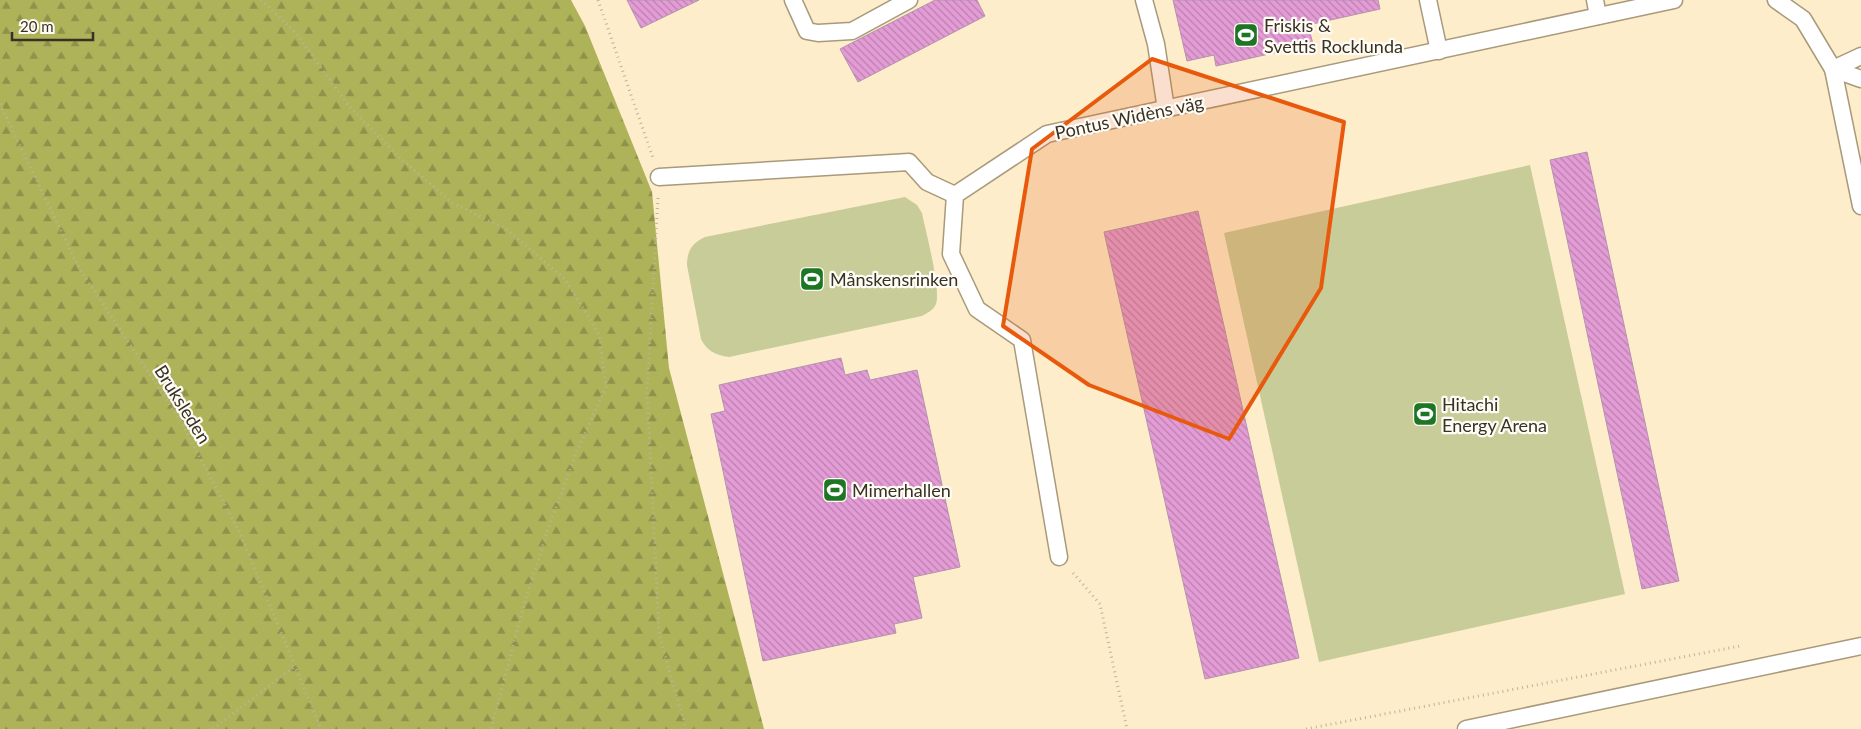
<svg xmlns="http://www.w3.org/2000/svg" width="1861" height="729" viewBox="0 0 1861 729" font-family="Lato,sans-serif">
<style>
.grass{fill:#c8cc99}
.forest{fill:url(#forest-firs)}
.building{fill:url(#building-back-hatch);stroke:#b294ab}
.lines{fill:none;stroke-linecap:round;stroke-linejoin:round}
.lane-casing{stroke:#a89a7a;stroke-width:19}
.path{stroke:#c0b398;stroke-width:3;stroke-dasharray:1 4;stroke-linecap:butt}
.lane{stroke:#fff;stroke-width:16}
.marked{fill:#e8590c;fill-opacity:0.2;stroke:#e8590c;stroke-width:4;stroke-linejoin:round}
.labels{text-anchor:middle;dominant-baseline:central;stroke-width:4.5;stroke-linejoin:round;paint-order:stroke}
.poi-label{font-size:18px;fill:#383225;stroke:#fffcf5;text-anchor:start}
.street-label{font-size:18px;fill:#383225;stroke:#fffcf5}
</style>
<defs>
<pattern id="forest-firs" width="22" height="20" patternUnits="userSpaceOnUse" patternTransform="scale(1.25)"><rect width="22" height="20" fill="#aeb35a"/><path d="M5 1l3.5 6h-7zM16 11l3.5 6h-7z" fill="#8f924a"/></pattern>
<pattern id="building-back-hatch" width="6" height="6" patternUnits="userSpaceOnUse" patternTransform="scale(1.25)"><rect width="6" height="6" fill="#e49cd6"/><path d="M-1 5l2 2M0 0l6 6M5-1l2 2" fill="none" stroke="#ba80ad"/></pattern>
</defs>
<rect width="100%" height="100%" fill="#fdedcb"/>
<!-- grass -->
<g class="grass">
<polygon points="1530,165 1625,594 1319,662 1224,233"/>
<path d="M905 197 917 205 922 213C925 229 943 295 935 306 932 311 927 313 922 316L729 357C715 355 707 351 701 339L687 265C687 251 692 243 705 237Z"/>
</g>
<!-- forest -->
<polygon class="forest" points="0,0 571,0 585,26 652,192 669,368 764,729 0,729"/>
<!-- building -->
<g class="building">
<polygon points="627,0 699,0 641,28"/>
<polygon points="935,0 977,0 985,16 858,82 840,49"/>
<polygon points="1173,0 1378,0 1380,9 1308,25 1313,44 1216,66 1214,55 1187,61"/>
<polygon points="1587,152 1679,581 1642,589 1550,160"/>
<polygon points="1198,211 1299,658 1205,679 1104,232"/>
<polygon points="841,358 845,375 867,370 870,380 917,370 960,567 913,577 922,618 894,624 896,633 763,661 711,414 725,411 719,385"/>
</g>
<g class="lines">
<defs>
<g id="lane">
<polyline points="793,0 807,31 818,33 852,31 909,0"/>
<polyline points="1144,0 1156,44 1166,109"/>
<polyline points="1428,0 1439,51"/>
<polyline points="1595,0 1598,16"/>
<polyline points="1776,0 1803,19 1833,69 1861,79"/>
<polyline points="1833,69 1861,206"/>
<polyline points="1833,69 1861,56"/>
<polyline points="659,177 909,162 927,182 955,195"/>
<polyline points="1059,557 1022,340 977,309 951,254 955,195 1047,134 1674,0"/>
<polyline points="1466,729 1861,646"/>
</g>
</defs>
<!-- lane casing -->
<use href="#lane" class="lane-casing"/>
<!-- path -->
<g class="path">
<polyline points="261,0 296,33 348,105 400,158 453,203 506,229 565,279 599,334 606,387 577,451 550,523 525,601 491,729"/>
<polyline points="598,0 653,158"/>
<polyline points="0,104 78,266 180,420 239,531 321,729"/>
<polyline points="658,198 647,390 659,634 686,729"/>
<polyline points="1073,573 1100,604 1127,729"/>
<polyline points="213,729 295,666"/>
<polyline points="1306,729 1740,646"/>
</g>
<!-- lane -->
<use href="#lane" class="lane"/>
</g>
<!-- marked area -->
<path class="marked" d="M1152 59 1344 122 1321 288 1229 439 1089 385 1003 326 1032 149Z"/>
<!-- icons -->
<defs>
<symbol id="stadium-square" viewBox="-11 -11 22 22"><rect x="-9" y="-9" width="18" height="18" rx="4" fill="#1d7624" stroke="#fffcf5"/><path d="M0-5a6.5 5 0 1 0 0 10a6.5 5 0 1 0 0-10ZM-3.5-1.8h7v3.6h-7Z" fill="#fff"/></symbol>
</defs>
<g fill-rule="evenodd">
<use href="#stadium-square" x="1232" y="21" width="28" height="28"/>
<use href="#stadium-square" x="798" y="265" width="28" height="28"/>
<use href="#stadium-square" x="1411" y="400" width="28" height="28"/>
<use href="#stadium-square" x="821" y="476" width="28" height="28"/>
</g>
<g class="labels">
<!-- poi labels -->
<g class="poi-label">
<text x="1264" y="25">Friskis &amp;<tspan x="1264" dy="21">Svettis Rocklunda</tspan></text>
<text x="830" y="279">Månskensrinken</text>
<text x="1442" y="404">Hitachi<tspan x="1442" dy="21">Energy Arena</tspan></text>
<text x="852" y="490">Mimerhallen</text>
</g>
<!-- street labels -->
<g class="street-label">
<text transform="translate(1129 117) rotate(-12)">Pontus Widèns väg</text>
<text transform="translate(183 404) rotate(58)">Bruksleden</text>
</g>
</g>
<!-- scale -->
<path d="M12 32v8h81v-8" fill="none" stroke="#383225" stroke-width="2.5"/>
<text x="20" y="32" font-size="15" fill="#383225" stroke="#fffcf5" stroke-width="4" paint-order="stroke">20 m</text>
</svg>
